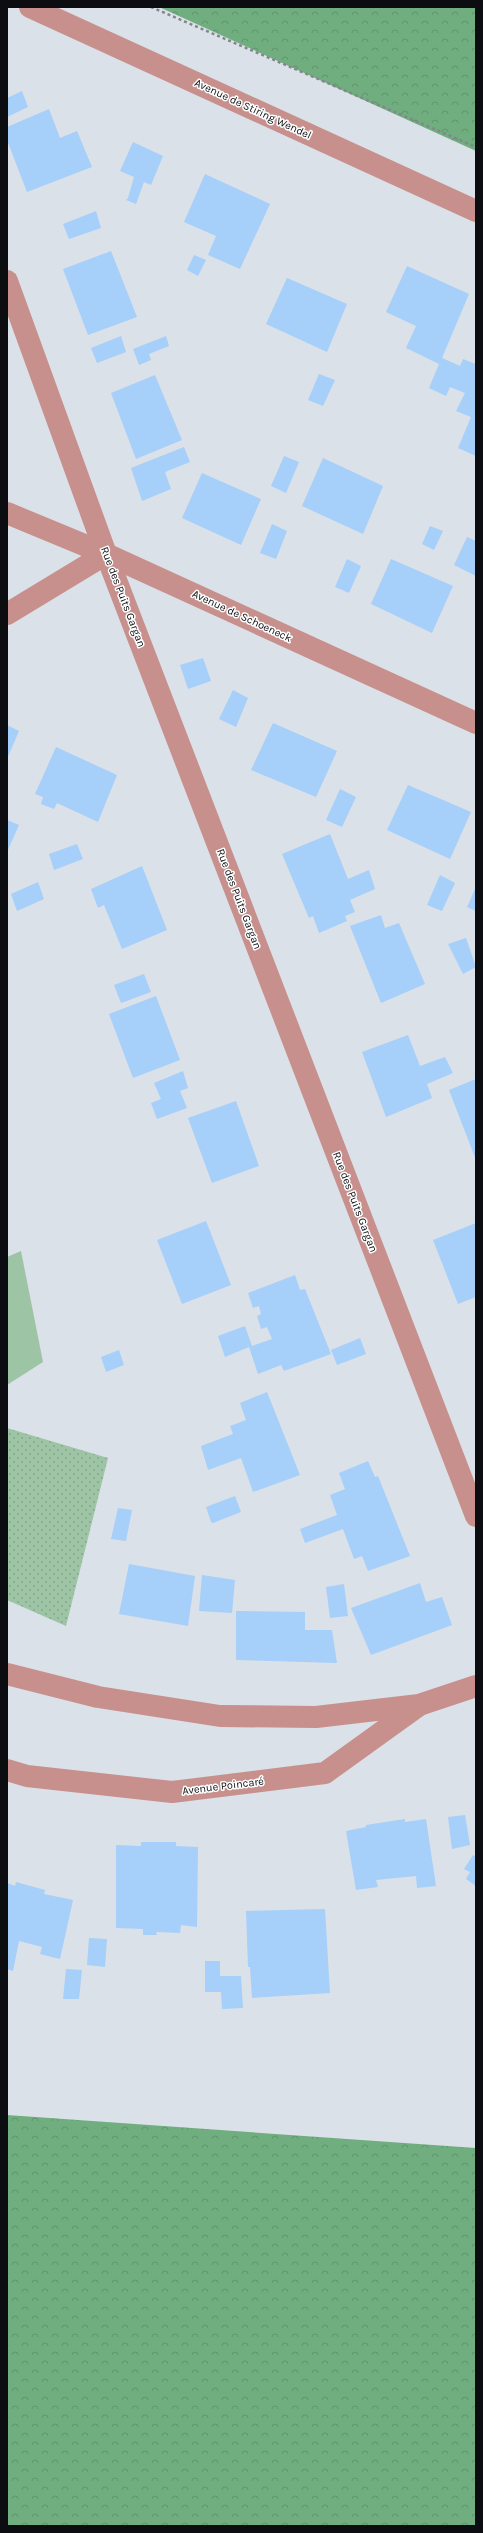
<svg xmlns="http://www.w3.org/2000/svg" width="483" height="2533" viewBox="0 0 483 2533" font-family="Karla,sans-serif">
<style>
.forest{fill:url(#forest-crowns)}
.park{fill:url(#park-dots)}
.pitch{fill:#9dc4a5}
.building{fill:#a6cffa}
.lines{fill:none;stroke-linecap:round;stroke-linejoin:round}
.path{stroke:#82878c;stroke-width:2.5;stroke-dasharray:3 3;stroke-linecap:butt}
.minor{stroke:#c8908d;stroke-width:22}
.labels{text-anchor:middle;dominant-baseline:central;stroke-width:3;stroke-linejoin:round;paint-order:stroke}
.street-label{font-size:11px;fill:#0b0d10;stroke:#fff}
</style>
<defs>
<pattern id="forest-crowns" width="20" height="18" patternUnits="userSpaceOnUse"><rect width="20" height="18" fill="#71ae7f"/><path d="M2 6a3 3 0 1 1 6 0M12 15a3 3 0 1 1 6 0" fill="none" stroke="#60946d"/></pattern>
<pattern id="park-dots" width="8" height="8" patternUnits="userSpaceOnUse"><rect width="8" height="8" fill="#9dc4a5"/><path d="M2 2h.1M6 6h.1" fill="none" stroke="#86a78d" stroke-width="1.8" stroke-linecap="round"/></pattern>
</defs>
<rect width="100%" height="100%" fill="#dbe1e8"/>
<!-- forest -->
<g class="forest">
<polygon points="159,7 476,7 476,151"/>
<polygon points="7,2115 476,2148 476,2526 7,2526"/>
</g>
<!-- park -->
<polygon class="park" points="7,1428 108,1458 66,1626 7,1600"/>
<!-- pitch -->
<polygon class="pitch" points="21,1251 43,1362 7,1385 7,1257"/>
<!-- building -->
<g class="building">
<polygon points="22,91 28,107 7,117 7,98"/>
<polygon points="49,109 60,138 77,131 92,167 27,192 7,140 7,127"/>
<polygon points="133,142 163,156 151,185 144,182 136,204 126,200 128,198 134,177 120,171"/>
<polygon points="205,174 270,204 240,269 208,255 216,236 184,222"/>
<polygon points="96,211 101,228 69,239 63,224"/>
<polygon points="111,251 137,317 88,335 63,269"/>
<polygon points="194,255 206,260 198,276 187,270"/>
<polygon points="407,266 469,294 442,358 460,366 463,359 476,364 476,456 458,448 471,417 456,411 465,393 450,387 446,396 429,388 439,364 406,348 416,326 386,312"/>
<polygon points="287,278 347,304 327,352 266,324"/>
<polygon points="121,336 126,352 97,363 91,348"/>
<polygon points="166,336 169,346 149,354 151,360 139,365 133,349"/>
<polygon points="319,374 335,380 323,406 308,400"/>
<polygon points="155,375 182,440 136,459 111,393"/>
<polygon points="184,447 190,462 165,472 171,489 142,501 131,468"/>
<polygon points="284,456 299,462 286,493 271,486"/>
<polygon points="323,458 383,486 363,534 302,506"/>
<polygon points="202,473 261,499 241,545 182,518"/>
<polygon points="272,524 287,531 276,559 260,553"/>
<polygon points="430,526 443,531 434,550 422,544"/>
<polygon points="467,537 476,541 476,576 454,565"/>
<polygon points="347,559 361,566 349,593 335,587"/>
<polygon points="391,559 453,586 432,633 371,604"/>
<polygon points="203,658 211,681 188,689 180,665"/>
<polygon points="233,690 248,698 236,727 219,719"/>
<polygon points="273,723 337,751 316,797 251,770"/>
<polygon points="7,725 19,731 7,759"/>
<polygon points="56,747 117,775 98,822 57,803 54,809 41,804 43,797 35,794"/>
<polygon points="408,785 471,812 450,859 387,830"/>
<polygon points="340,789 356,797 342,827 326,820"/>
<polygon points="7,820 19,825 7,852"/>
<polygon points="330,834 348,879 369,870 375,889 350,900 355,912 345,916 347,921 319,933 313,916 309,918 282,854"/>
<polygon points="77,844 83,859 54,870 49,854"/>
<polygon points="142,866 167,930 122,949 104,905 98,908 91,889"/>
<polygon points="440,875 455,883 442,911 427,905"/>
<polygon points="38,882 44,899 17,911 11,894"/>
<polygon points="476,887 476,911 467,907"/>
<polygon points="381,915 385,928 399,923 425,984 381,1003 350,926"/>
<polygon points="466,938 476,967 463,974 448,944"/>
<polygon points="144,974 151,992 121,1003 114,985"/>
<polygon points="156,996 180,1060 133,1078 109,1014"/>
<polygon points="408,1035 420,1066 445,1057 453,1073 427,1084 432,1098 386,1117 362,1052"/>
<polygon points="183,1071 188,1088 180,1091 187,1108 157,1119 151,1103 161,1099 154,1083"/>
<polygon points="476,1079 476,1160 449,1090"/>
<polygon points="236,1101 259,1166 212,1183 188,1118"/>
<polygon points="206,1221 231,1285 182,1304 157,1240"/>
<polygon points="476,1223 476,1297 458,1304 433,1240"/>
<polygon points="295,1275 300,1290 305,1289 331,1354 284,1371 281,1365 258,1374 249,1347 225,1357 218,1336 245,1326 252,1346 272,1339 267,1327 261,1329 257,1316 261,1314 259,1306 253,1308 248,1293"/>
<polygon points="360,1338 366,1354 337,1365 331,1350"/>
<polygon points="119,1350 124,1365 106,1372 101,1357"/>
<polygon points="267,1392 300,1475 253,1492 241,1458 208,1470 201,1446 233,1434 230,1426 246,1420 240,1403"/>
<polygon points="368,1461 375,1477 378,1476 410,1556 368,1571 362,1556 354,1559 343,1529 305,1543 300,1529 337,1515 330,1495 345,1489 339,1473"/>
<polygon points="235,1496 241,1512 213,1523 211,1522 206,1507"/>
<polygon points="118,1508 132,1510 126,1541 111,1539"/>
<polygon points="129,1564 195,1576 188,1626 119,1614"/>
<polygon points="202,1575 235,1580 232,1613 199,1611"/>
<polygon points="420,1583 426,1602 442,1597 452,1625 371,1655 351,1608"/>
<polygon points="344,1584 348,1616 330,1618 326,1587"/>
<polygon points="236,1611 305,1612 305,1630 332,1630 337,1663 236,1660"/>
<polygon points="465,1815 470,1845 452,1849 448,1817"/>
<polygon points="405,1819 405,1822 426,1819 436,1886 417,1888 416,1876 376,1880 378,1887 356,1890 346,1831 366,1827 366,1825"/>
<polygon points="141,1842 176,1842 176,1846 198,1847 197,1927 181,1925 180,1933 156,1932 157,1935 143,1935 143,1929 116,1928 116,1845 141,1846"/>
<polygon points="473,1855 476,1857 476,1886 466,1879 470,1872 464,1869"/>
<polygon points="16,1882 45,1890 44,1894 73,1900 60,1959 40,1954 42,1947 19,1941 13,1971 7,1969 7,1883 15,1886"/>
<polygon points="325,1909 330,1993 252,1998 250,1967 248,1967 246,1911"/>
<polygon points="89,1938 107,1939 105,1967 87,1965"/>
<polygon points="205,1961 220,1961 220,1976 241,1976 243,2008 222,2009 221,1992 205,1992"/>
<polygon points="66,1969 82,1970 79,1999 63,1999"/>
</g>
<g class="lines">
<!-- path -->
<polyline class="path" points="151,7 476,147"/>
<!-- minor -->
<g class="minor">
<polyline points="30,7 476,211"/>
<polyline points="7,281 106,554 476,1516"/>
<polyline points="7,513 106,554 476,723"/>
<polyline points="7,614 106,554"/>
<polyline points="7,1674 98,1697 220,1716 316,1717 419,1705 476,1686"/>
<polyline points="7,1770 27,1776 172,1792 325,1773 418,1706"/>
</g>
</g>
<g class="labels">
<!-- street labels -->
<g class="street-label">
<text transform="translate(253 109) rotate(25)">Avenue de Stiring Wendel</text>
<text transform="translate(123 597) rotate(69)">Rue des Puits Gargan</text>
<text transform="translate(242 616) rotate(25)">Avenue de Schoeneck</text>
<text transform="translate(239 899) rotate(69)">Rue des Puits Gargan</text>
<text transform="translate(355 1202) rotate(69)">Rue des Puits Gargan</text>
<text transform="translate(223 1786) rotate(-7)">Avenue Poincaré</text>
</g>
</g>
<!-- border -->
<rect width="483" height="2533" fill="none" stroke="#0b0d10" stroke-width="16"/>
</svg>
